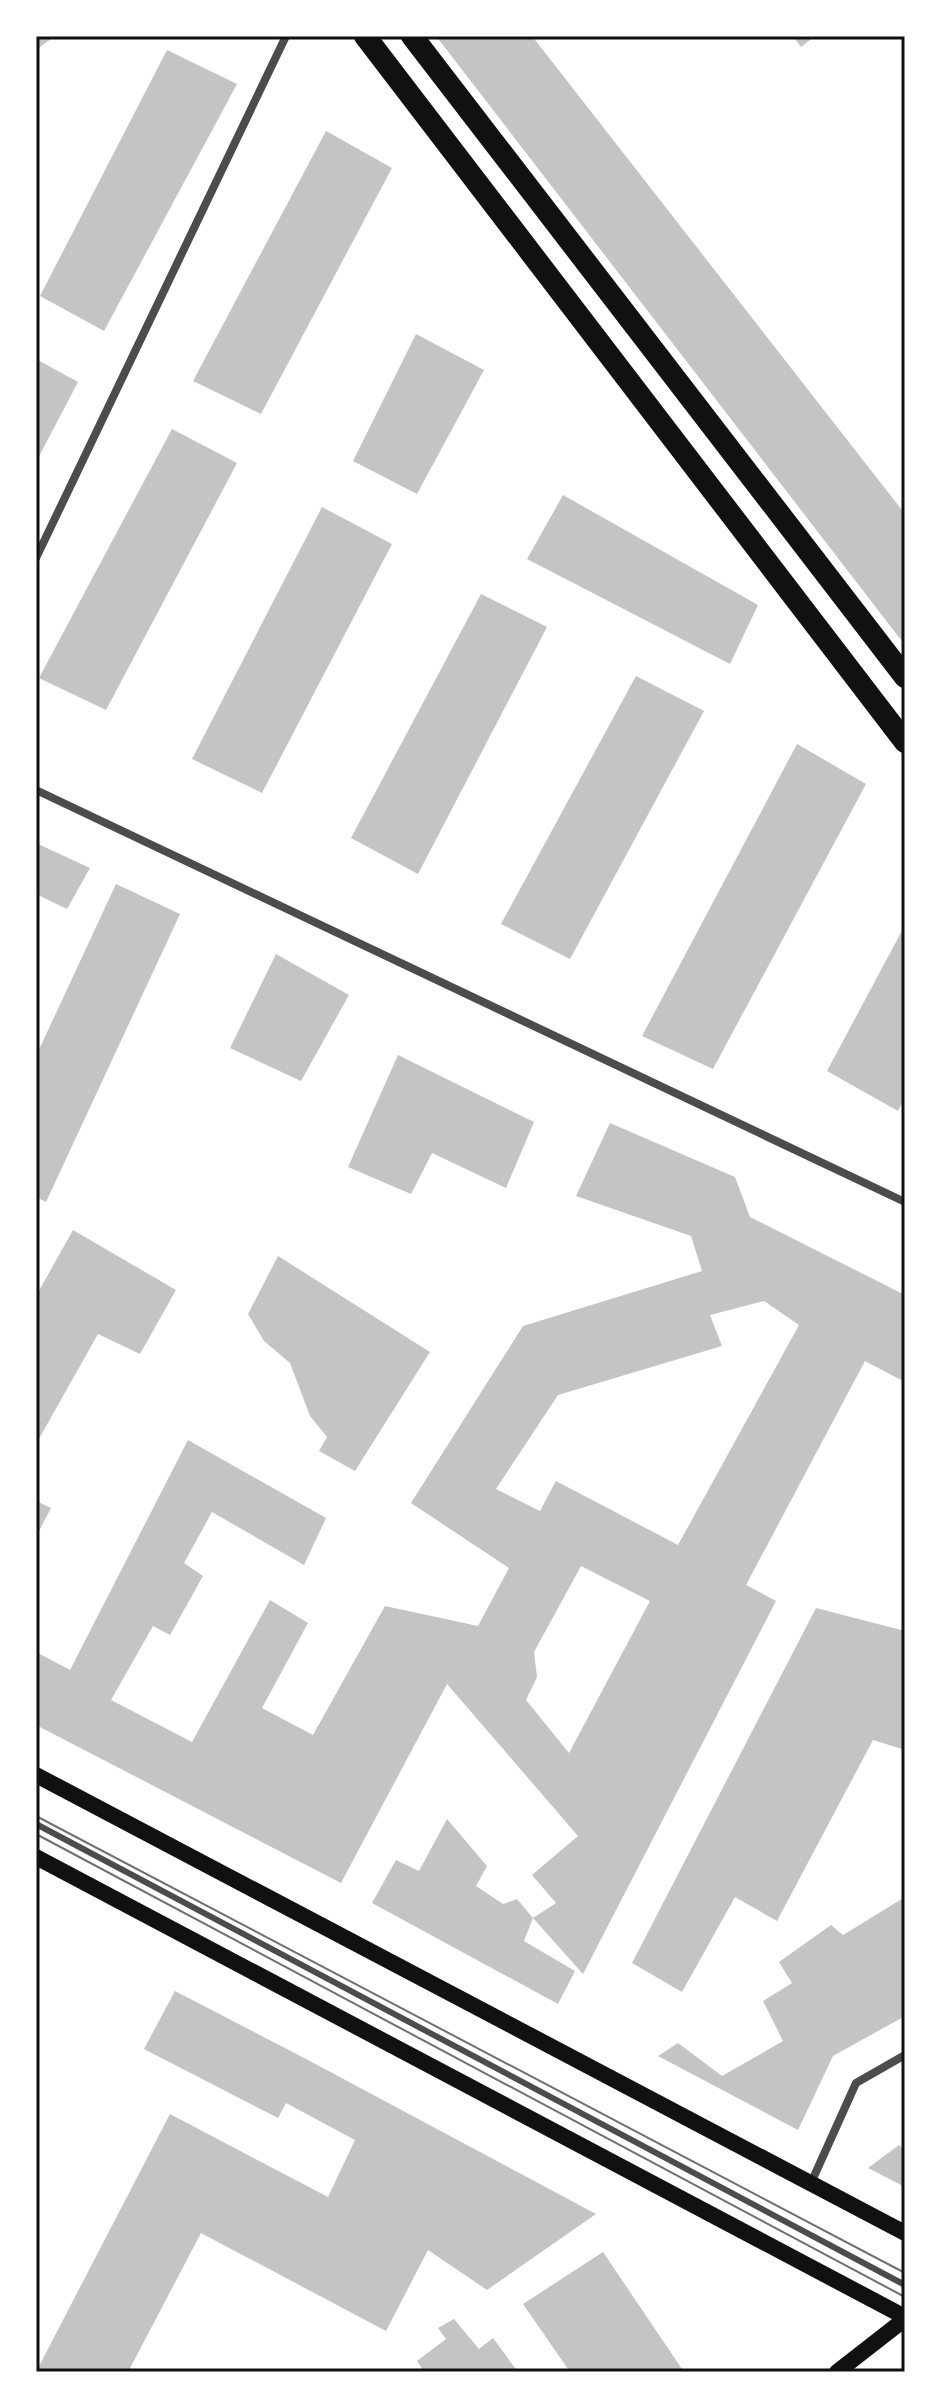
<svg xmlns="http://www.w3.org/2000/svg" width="941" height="2408" viewBox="0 0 941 2408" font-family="'PT Serif',serif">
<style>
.building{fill:#c4c4c4;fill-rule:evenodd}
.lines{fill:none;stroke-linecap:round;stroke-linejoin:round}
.service{stroke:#4c4c4c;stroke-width:6}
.minor{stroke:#4c4c4c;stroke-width:8}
.secondary{stroke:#111;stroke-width:16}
.trunk{stroke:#111;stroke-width:22}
.tram{stroke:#707070;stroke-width:2}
.neatline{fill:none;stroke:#111;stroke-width:3}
</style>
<rect width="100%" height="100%" fill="#fff"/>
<!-- building -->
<g class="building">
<polygon points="36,36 55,36 36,50"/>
<polygon points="436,36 532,36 905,514 905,635 901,640"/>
<polygon points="793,36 815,36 801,47"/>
<polygon points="167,50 237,84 104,331 40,296"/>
<polygon points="326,131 392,168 261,414 193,381"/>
<polygon points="416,334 484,370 417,494 353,461"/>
<polygon points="36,359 78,382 36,462"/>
<polygon points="172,429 237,463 106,710 39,678"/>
<polygon points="563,495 758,605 730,664 527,559"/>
<polygon points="322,507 392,544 262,793 192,759"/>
<polygon points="481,594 547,627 418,874 351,838"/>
<polygon points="636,676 704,711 570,959 501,924"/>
<polygon points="797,744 866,784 713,1069 642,1036"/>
<polygon points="38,844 90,868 67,909 36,894"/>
<polygon points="116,884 180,914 46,1202 36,1197 36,1056"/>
<polygon points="905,925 905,1097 898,1111 827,1071"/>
<polygon points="276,954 349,995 301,1081 230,1048"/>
<polygon points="398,1055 534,1122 506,1188 432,1153 411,1194 348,1167"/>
<path d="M610 1123 735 1177 750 1217 905 1295V1382L865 1361 746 1585 776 1601 583 1974 533 1918 556 1903 532 1875 578 1836 447 1684 341 1883 36 1725V1652L70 1670 188 1440 326 1518 304 1565 212 1512 184 1563 203 1576 170 1635 153 1626 111 1700 192 1742 270 1600 308 1623 262 1708 313 1735 385 1606 478 1626 509 1568 411 1503 523 1326 702 1271 691 1236 576 1196ZM764 1301 799 1325 678 1545 556 1481 540 1511 496 1489 558 1395 722 1346 710 1315ZM581 1566 650 1601 569 1753 526 1700 537 1677 534 1652Z"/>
<polygon points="73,1230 176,1290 140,1354 98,1334 36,1444 36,1296"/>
<polygon points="278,1256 430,1352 355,1471 319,1451 327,1437 310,1416 290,1363 264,1341 248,1314"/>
<polygon points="36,1501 51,1508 36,1537"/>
<polygon points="816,1608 905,1631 905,1750 873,1740 777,1921 735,1897 682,1992 632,1963"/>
<polygon points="447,1819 487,1866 476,1886 503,1904 517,1899 533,1918 524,1941 575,1971 558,2004 372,1903 396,1860 419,1871"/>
<polygon points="905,1897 905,2016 833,2056 798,2130 658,2056 678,2043 722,2076 783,2041 763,2001 792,1983 779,1962 831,1925 843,1935"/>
<polygon points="175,1991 308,2060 596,2214 487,2290 428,2250 386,2331 201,2233 128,2372 36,2372 170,2114 328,2197 355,2140 286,2103 278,2118 144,2049"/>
<polygon points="899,2145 905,2150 905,2187 868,2168"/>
<polygon points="603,2252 684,2372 570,2372 523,2304"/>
<polygon points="454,2319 479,2349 493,2338 518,2372 424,2372 417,2361 446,2339 438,2328"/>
</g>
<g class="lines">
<!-- service -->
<polyline class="service" points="36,1824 905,2285"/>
<!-- minor -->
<g class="minor">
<polyline points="36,558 286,36"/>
<polyline points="36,790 905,1202"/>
<polyline points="811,2183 856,2083 905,2055"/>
</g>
<!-- secondary -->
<g class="secondary">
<polyline points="36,1775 905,2233"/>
<polyline points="36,1857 905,2317"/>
<polyline points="837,2372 905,2319"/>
</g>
<!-- trunk -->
<g class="trunk">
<polyline points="365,36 905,742"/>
<polyline points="412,36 905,677"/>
</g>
<!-- tram -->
<g class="tram">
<polyline points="36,1816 905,2273"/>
<polyline points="36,1834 905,2297"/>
</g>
</g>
<!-- border -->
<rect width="941" height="2408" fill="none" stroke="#ffffff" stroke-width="76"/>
<rect x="38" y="38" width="865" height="2332" class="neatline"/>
</svg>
